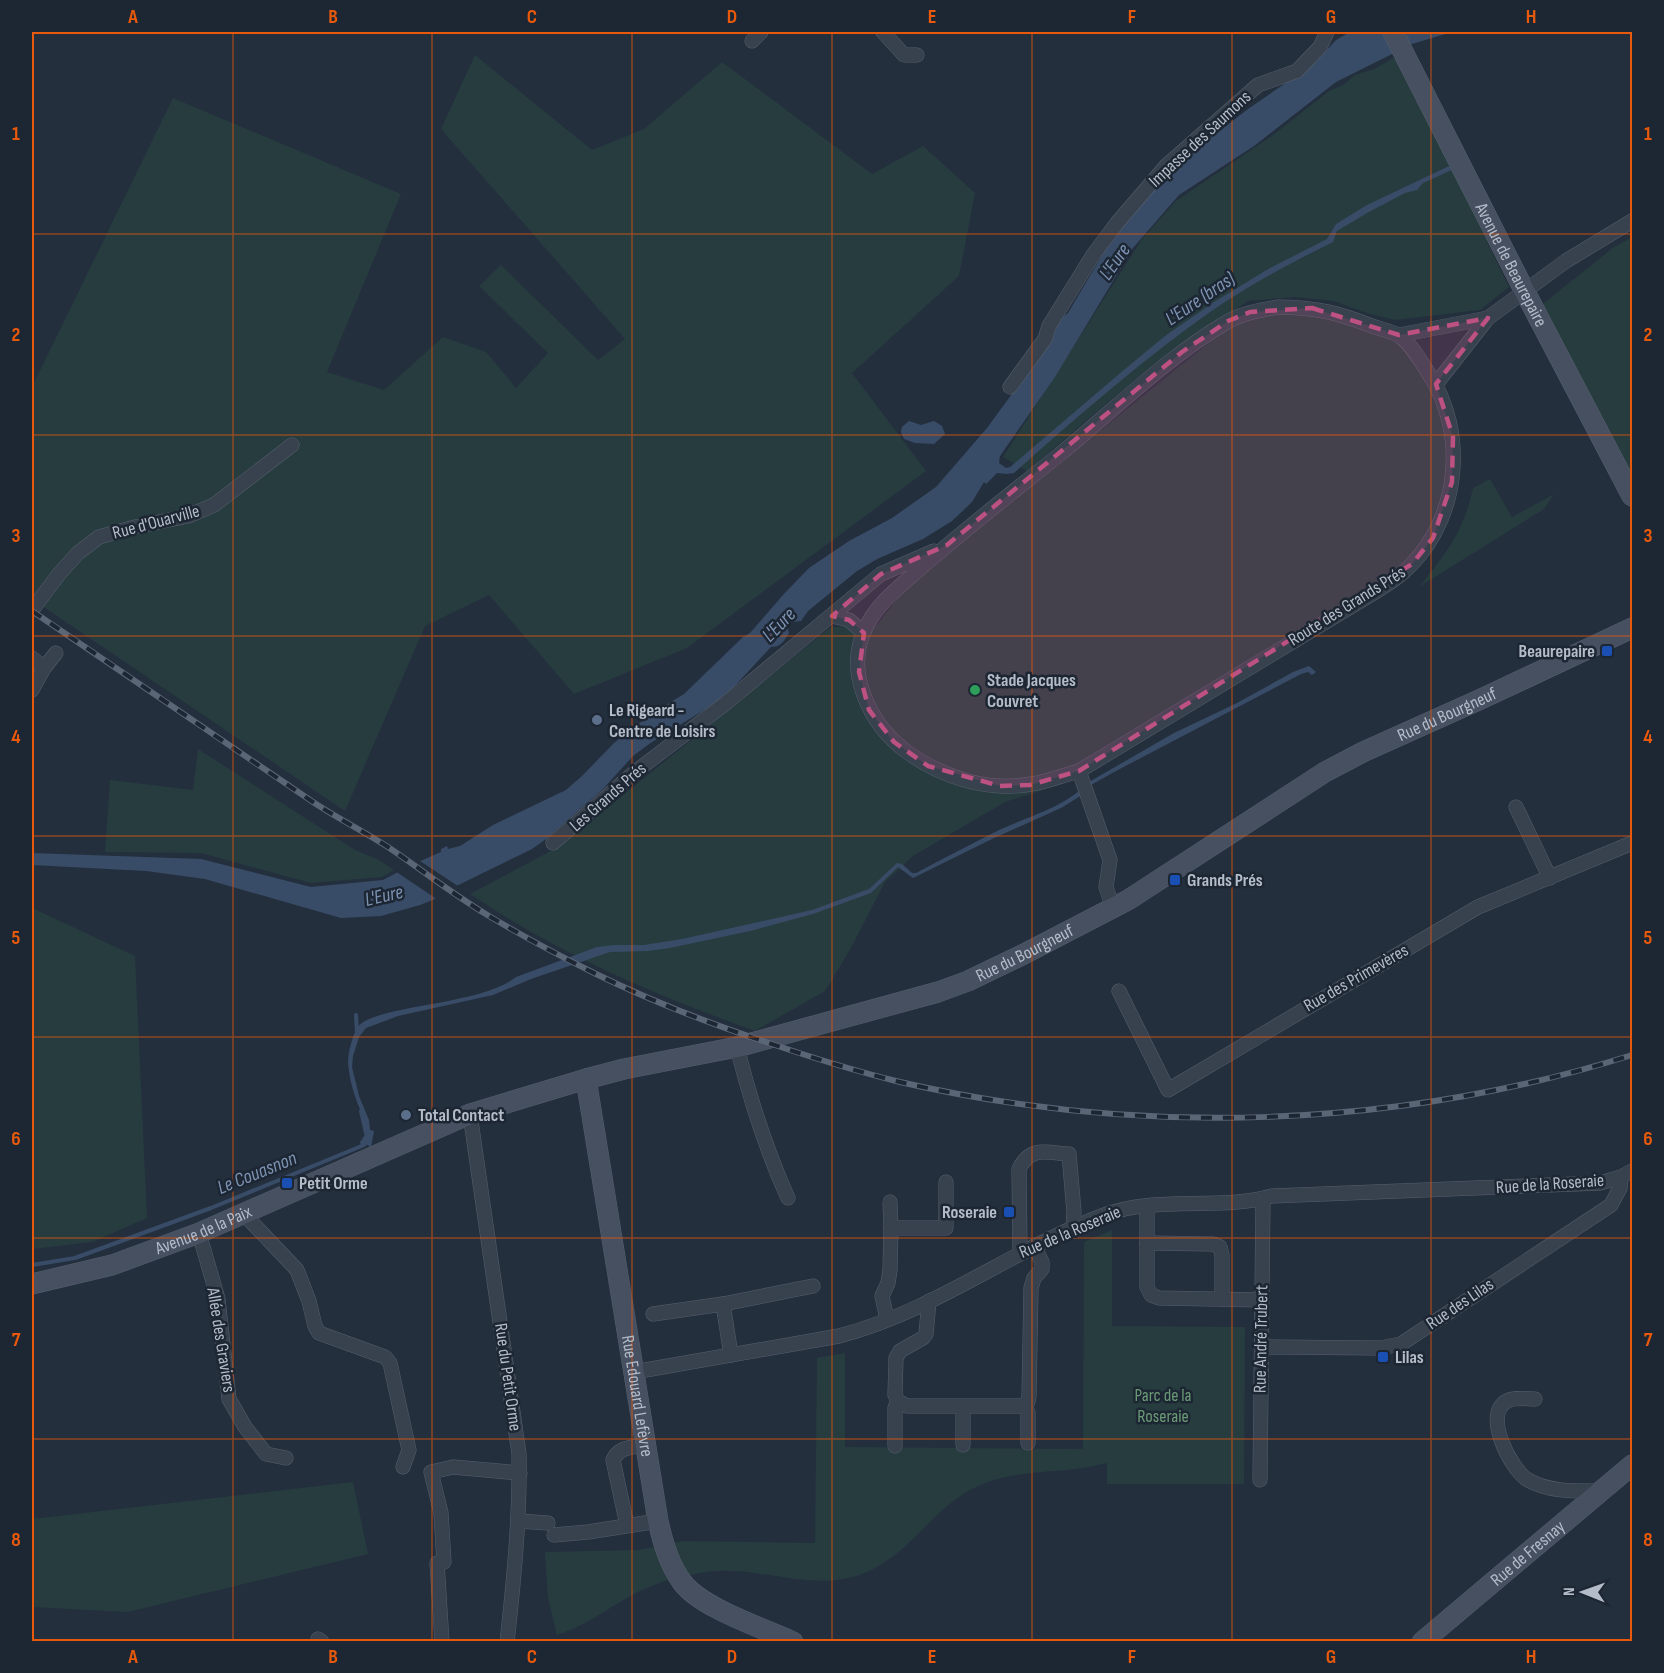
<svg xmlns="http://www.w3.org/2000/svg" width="1664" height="1673" viewBox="0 0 1664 1673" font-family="'Sofia Sans Condensed',sans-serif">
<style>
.green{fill:#263c3f}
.water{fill:#394c67}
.pier{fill:#242f3e}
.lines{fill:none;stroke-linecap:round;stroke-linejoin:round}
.stream{stroke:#394c67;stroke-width:4}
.street-casing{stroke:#565f6c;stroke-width:15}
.secondary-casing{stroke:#565f6c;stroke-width:21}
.street{stroke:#38414e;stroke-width:14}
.secondary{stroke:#465061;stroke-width:20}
.rail-casing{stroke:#5a6575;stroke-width:6}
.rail{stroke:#1d2633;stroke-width:4;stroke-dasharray:11;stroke-linecap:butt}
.marked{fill:#bd5182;fill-opacity:0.2;stroke:#bd5182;stroke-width:4.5;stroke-dasharray:12 8;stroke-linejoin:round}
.grid{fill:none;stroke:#e8590c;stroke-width:1.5;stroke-opacity:0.55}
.transit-dot{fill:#1a4fb4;stroke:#1d2633;stroke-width:2}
.leisure-dot{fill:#2e9e5b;stroke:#1d2633;stroke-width:2}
.service-dot{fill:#5c6f8a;stroke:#1d2633;stroke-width:2}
.labels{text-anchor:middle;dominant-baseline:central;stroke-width:5;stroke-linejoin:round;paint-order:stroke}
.street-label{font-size:18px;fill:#b4bcc9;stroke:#1d2633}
.poi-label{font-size:18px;font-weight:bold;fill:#b4bcc9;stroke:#1d2633;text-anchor:start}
.park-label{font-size:18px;fill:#6b9a76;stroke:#1d2633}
.water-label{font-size:20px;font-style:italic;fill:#7c92b1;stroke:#1d2633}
.neatline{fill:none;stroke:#e8590c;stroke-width:2}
.grid-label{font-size:20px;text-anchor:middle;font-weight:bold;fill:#e8590c}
</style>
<rect width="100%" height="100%" fill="#242f3e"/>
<!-- green -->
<g class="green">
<polygon points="475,55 592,150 644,129 722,62 872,174 923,146 975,193 959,276 852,373 926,471 687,648 574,694 489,595 425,626 345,811 32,599 32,387 173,98 401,194 327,372 384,390 443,337 486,352 516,388 548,353 479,286 501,265 598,360 625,339 441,129"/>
<polygon points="1397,56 1509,287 1480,310 1395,320 1370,314 1333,301 1294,297 1248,301 1137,378 1027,471 1003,457 1142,239 1176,201 1273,135 1329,91 1343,85 1355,75 1374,69"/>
<polygon points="1632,237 1632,475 1622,468 1539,307 1614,247"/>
<path d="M1295 313C1329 318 1370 324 1399 345 1411 354 1419 369 1427 382 1457 433 1452 499 1417 547 1411 555 1403 563 1396 571L1092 754 1059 785 1005 802 913 856 885 882 851 948 825 991 755 1031C655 995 558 954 470 894L560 846 831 627 877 625 905 588 1231 325 1258 316Z"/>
<path d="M1490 479 1512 517 1554 494 1544 509 1419 587C1447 552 1463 533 1473 488Z"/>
<polygon points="198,749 355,850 377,859 394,870 382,877 311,883 201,853 105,852 110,780 193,790"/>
<polygon points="32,908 135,956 147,1218 92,1242 32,1249"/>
<path d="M1112 1230V1326L1245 1327 1244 1484H1107V1463C1060 1476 1015 1466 970 1490 927 1514 908 1558 859 1575 808 1592 758 1565 706 1572 680 1576 652 1583 629 1597 602 1612 587 1625 557 1635L548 1598 545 1552 639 1550 683 1541 815 1543 817 1358 845 1353V1447L1083 1449 1084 1242Z"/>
<polygon points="353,1482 368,1554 128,1612 32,1607 32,1519"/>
</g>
<!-- water -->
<g class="water">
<path d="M1350 32H1452L1412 44 1336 82 1254 146 1179 195 1133 248 1055 377 1000 456 999 463 1006 468 1010 467 1119 374 1165 336 1214 302 1270 268 1327 239 1336 224 1367 205 1447 167 1452 166 1454 169 1423 183 1417 190 1405 193 1367 213 1337 231 1333 242C1292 262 1251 284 1213 310 1143 359 1078 416 1014 473L1007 474 997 473 986 484 984 482 972 502 952 521 923 539 877 559 857 571 808 611 801 621 792 622 787 626 789 633C784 641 781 647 771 647L730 691 709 707 649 744 633 756 603 789 546 839 532 849 436 896 435 899 420 905 381 916 341 918 205 879 146 871 32 865V853L201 859 311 887 383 880 400 871 410 878 426 870 416 863 441 852V849L447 846 448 849 460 846 493 825 566 790 582 776 614 743 651 714 684 694 743 637 750 633 783 595 809 568 849 541 892 518 936 487 987 428 1050 342 1060 319 1068 313 1104 252 1127 220 1181 161 1248 109 1316 62 1336 40Z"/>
<polygon points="909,421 921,425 934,421 942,426 945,434 934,444 915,443 904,439 901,432 902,427"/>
<path d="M1309 666 1316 672 1312 675 1308 672 1301 674 1116 771 1091 785 1082 795 1061 808 992 839 913 878 898 867 871 893 813 914 750 931 670 948 648 951 610 952 531 979 493 995 398 1016 366 1028 359 1037 353 1056 352 1067 359 1096 369 1120 370 1130 374 1131 371 1147 363 1143 361 1145 360 1142C363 1138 365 1135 366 1130 366 1119 359 1109 356 1099 352 1088 349 1075 348 1063 348 1053 352 1037 357 1028 370 1005 482 1006 516 977L597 947 614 945H644L682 939 812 910 869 889 897 863 902 864 912 873H916C943 859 971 844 999 830 1030 816 1065 807 1089 782L1174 733 1237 703 1293 672Z"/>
</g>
<!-- pier -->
<polygon class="pier" points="417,859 461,888 438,900 395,871 401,868 410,874 420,869 413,864"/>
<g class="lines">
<!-- stream -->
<g class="stream">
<polyline points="356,1015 357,1032"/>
<polyline points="361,1111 366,1133"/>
<polyline points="32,1265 75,1258 211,1208 364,1145 365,1140"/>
</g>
<defs>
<g id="street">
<polyline points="883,32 904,55 917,55"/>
<polyline points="752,41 761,32"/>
<path d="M1279 307C1318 308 1336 312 1372 326 1380 329 1391 331 1398 335 1411 343 1421 362 1429 374 1467 432 1460 515 1411 565 1401 576 1388 584 1375 592L1079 771C1063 775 1047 782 1031 784 987 792 942 777 907 752 869 724 843 670 867 625 880 600 903 584 923 566 968 527 1014 491 1060 454 1114 410 1167 357 1227 322 1243 313 1260 310 1279 307Z"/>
<polyline points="1399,335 1488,318"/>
<polyline points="1436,384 1488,318 1566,261 1632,221"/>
<polyline points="1010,387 1045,339 1049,326 1093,255 1117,223 1166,166 1258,85 1297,71 1320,47 1327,32"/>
<polyline points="32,610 59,574 78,553 99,537 135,527 188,516 214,505 292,445"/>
<polyline points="832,616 849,620 864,633"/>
<polyline points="32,658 44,668 32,690"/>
<polyline points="44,668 56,653"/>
<polyline points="1079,771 1110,860 1106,887 1113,908"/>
<polyline points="1516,807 1550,878"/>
<polyline points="553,843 635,772 726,703 881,574 934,551"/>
<polyline points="1119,991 1168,1090 1478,907 1632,843"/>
<path d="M737 1047C750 1099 766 1150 788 1198"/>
<path d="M470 1114 519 1454C520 1517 514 1579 507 1642"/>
<polyline points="890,1202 891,1228"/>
<polyline points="1147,1206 1147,1287 1151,1295 1159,1298 1262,1300"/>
<polyline points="243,1213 297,1270 309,1301 315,1326 319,1333 385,1357 390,1363 409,1450 403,1467"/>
<polyline points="199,1233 218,1299 229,1399 245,1427 266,1454 286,1458"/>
<polyline points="1147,1243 1213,1244 1220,1247 1222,1255 1222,1299"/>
<path d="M1020 1252 1019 1169C1031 1145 1047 1153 1069 1154L1074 1212 1073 1228"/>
<polyline points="929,1301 926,1334 923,1338 900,1351 896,1358 895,1395 898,1401 907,1406 1022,1406 1028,1402 1029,1396 1031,1288 1034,1278 1042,1269 1042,1262 1034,1246"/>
<polyline points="723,1304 813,1286"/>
<polyline points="653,1314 723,1304 731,1355"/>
<polyline points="887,1319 882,1296 888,1283 890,1270 891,1228 946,1228 946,1182"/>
<polyline points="1261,1347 1380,1348 1401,1344 1611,1205 1620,1188 1621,1177"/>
<path d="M634 1372 839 1336C933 1312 1013 1249 1104 1215 1157 1195 1220 1211 1272 1196L1600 1183 1621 1177 1632 1171"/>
<path d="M1535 1399C1527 1399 1514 1397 1507 1401 1482 1414 1511 1470 1528 1480 1551 1493 1579 1491 1604 1491"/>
<polyline points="1025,1404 1028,1413 1028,1443"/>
<polyline points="963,1445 963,1407"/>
<polyline points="895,1446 895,1408 898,1401"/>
<polyline points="1260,1480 1263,1199"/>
<polyline points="518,1521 548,1523"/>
<path d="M627 1525 613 1460C619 1446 633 1448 645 1444"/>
<polyline points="554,1535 588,1532 658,1521"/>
<polyline points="318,1639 322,1642"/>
<polyline points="442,1642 437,1563 444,1562 441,1513 431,1472 453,1467 520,1473"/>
</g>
<g id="secondary">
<path id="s1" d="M1393 32 1525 292 1632 496"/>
<path id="s2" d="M586 1079 658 1521C663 1543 669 1564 682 1582 701 1608 763 1628 793 1642"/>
<path id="s3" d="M32 1284 112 1265 199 1233 470 1114 586 1079 624 1069 737 1047 938 992 968 981 1024 954 1128 900 1325 772 1363 752 1481 699 1632 628"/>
<path id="s4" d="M1422 1642 1632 1465"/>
</g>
</defs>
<!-- street casing -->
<use href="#street" class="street-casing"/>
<!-- secondary casing -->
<use href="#secondary" class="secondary-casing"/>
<!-- street -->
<use href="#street" class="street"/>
<!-- secondary -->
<use href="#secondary" class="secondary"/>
<defs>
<path id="rail" d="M32 611C126 674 219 739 313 802 337 818 363 831 388 847 422 870 454 895 489 916 524 937 560 956 596 974 651 1001 708 1023 766 1042 810 1057 855 1071 900 1082 1140 1137 1397 1129 1632 1055"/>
</defs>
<!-- rail casing -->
<use href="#rail" class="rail-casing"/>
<!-- rail -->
<use href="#rail" class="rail"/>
</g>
<!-- marked area -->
<path class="marked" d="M1312 308 1399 335 1488 318 1436 384 1453 437 1452 482 1433 538 1412 564 1079 771 1030 785 1000 786 928 766 894 742 869 710 859 672 864 633 849 620 832 616 881 574 947 545 1182 352 1228 321 1250 312Z"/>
<!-- grid -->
<path class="grid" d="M233 32V1642M432 32V1642M632 32V1642M832 32V1642M1032 32V1642M1232 32V1642M1431 32V1642M32 234H1632M32 435H1632M32 636H1632M32 836H1632M32 1037H1632M32 1238H1632M32 1439H1632"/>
<!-- markers -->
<g class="transit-dot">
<rect x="1601" y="645" width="12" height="12" rx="3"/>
<rect x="1169" y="874" width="12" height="12" rx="3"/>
<rect x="281" y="1177" width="12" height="12" rx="3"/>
<rect x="1003" y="1206" width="12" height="12" rx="3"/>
<rect x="1377" y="1351" width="12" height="12" rx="3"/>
</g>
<circle class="leisure-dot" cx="975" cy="690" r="6"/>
<g class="service-dot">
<circle cx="597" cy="720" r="6"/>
<circle cx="406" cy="1115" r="6"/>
</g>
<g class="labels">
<!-- street labels -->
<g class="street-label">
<text transform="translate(1200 139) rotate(-43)">Impasse des Saumons</text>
<text stroke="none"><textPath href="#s1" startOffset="261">Avenue de Beaurepaire</textPath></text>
<text transform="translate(156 522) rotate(-15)">Rue d'Ouarville</text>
<text transform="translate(1347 606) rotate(-32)">Route des Grands Prés</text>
<text stroke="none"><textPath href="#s3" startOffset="1536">Rue du Bourgneuf</textPath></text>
<text transform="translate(608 797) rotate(-41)">Les Grands Prés</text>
<text stroke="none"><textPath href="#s3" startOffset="1050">Rue du Bourgneuf</textPath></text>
<text transform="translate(1356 978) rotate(-30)">Rue des Primevères</text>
<text transform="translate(1550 1184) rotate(-4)">Rue de la Roseraie</text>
<text stroke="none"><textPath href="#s3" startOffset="180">Avenue de la Paix</textPath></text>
<text transform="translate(1070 1232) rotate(-23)">Rue de la Roseraie</text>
<text transform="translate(1460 1304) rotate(-34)">Rue des Lilas</text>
<text transform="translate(1261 1339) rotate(-89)">Rue André Trubert</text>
<text transform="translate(221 1340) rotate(81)">Allée des Graviers</text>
<text transform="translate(508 1377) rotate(82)">Rue du Petit Orme</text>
<text stroke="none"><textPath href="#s2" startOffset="321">Rue Edouard Lefèvre</textPath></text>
<text stroke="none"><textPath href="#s4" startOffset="138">Rue de Fresnay</textPath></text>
</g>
<!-- poi labels -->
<g class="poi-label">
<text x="1595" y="651" text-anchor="end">Beaurepaire</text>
<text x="987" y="680">Stade Jacques<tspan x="987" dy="21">Couvret</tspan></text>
<text x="609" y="710">Le Rigeard -<tspan x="609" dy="21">Centre de Loisirs</tspan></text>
<text x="1187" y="880">Grands Prés</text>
<text x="418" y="1115">Total Contact</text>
<text x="299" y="1183">Petit Orme</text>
<text x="997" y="1212" text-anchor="end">Roseraie</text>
<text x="1395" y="1357">Lilas</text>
</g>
<!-- park labels -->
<g class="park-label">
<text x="1163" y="1395">Parc de la<tspan x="1163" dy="21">Roseraie</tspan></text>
</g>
<!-- water labels -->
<g class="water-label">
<text transform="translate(1115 262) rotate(-55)">L'Eure</text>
<text transform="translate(1200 299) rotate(-34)">L'Eure (bras)</text>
<text transform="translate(779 625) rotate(-46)">L'Eure</text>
<text transform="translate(384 896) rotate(-13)">L'Eure</text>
<text transform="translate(257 1173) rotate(-22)">Le Couasnon</text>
</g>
</g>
<!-- border -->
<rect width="1664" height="1673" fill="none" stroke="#1d2633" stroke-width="66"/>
<!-- north arrow -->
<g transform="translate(1583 1592) rotate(271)" stroke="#1d2633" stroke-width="4.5" paint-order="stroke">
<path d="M0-4.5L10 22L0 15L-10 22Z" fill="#b4bcc9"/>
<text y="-9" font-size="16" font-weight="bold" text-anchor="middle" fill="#b4bcc9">N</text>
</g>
<rect x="33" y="33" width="1598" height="1607" class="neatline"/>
<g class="grid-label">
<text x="133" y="23">A</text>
<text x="333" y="23">B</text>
<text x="532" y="23">C</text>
<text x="732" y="23">D</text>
<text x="932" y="23">E</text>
<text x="1132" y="23">F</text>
<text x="1331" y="23">G</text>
<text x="1531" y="23">H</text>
<text x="16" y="140">1</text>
<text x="1648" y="140">1</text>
<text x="16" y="341">2</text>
<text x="1648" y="341">2</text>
<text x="16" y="542">3</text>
<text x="1648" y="542">3</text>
<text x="16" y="743">4</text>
<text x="1648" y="743">4</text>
<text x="16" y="944">5</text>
<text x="1648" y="944">5</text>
<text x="16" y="1145">6</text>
<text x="1648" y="1145">6</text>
<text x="16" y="1346">7</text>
<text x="1648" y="1346">7</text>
<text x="16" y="1546">8</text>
<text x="1648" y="1546">8</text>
<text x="133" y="1663">A</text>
<text x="333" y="1663">B</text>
<text x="532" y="1663">C</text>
<text x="732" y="1663">D</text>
<text x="932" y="1663">E</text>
<text x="1132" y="1663">F</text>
<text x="1331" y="1663">G</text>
<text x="1531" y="1663">H</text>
</g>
</svg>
